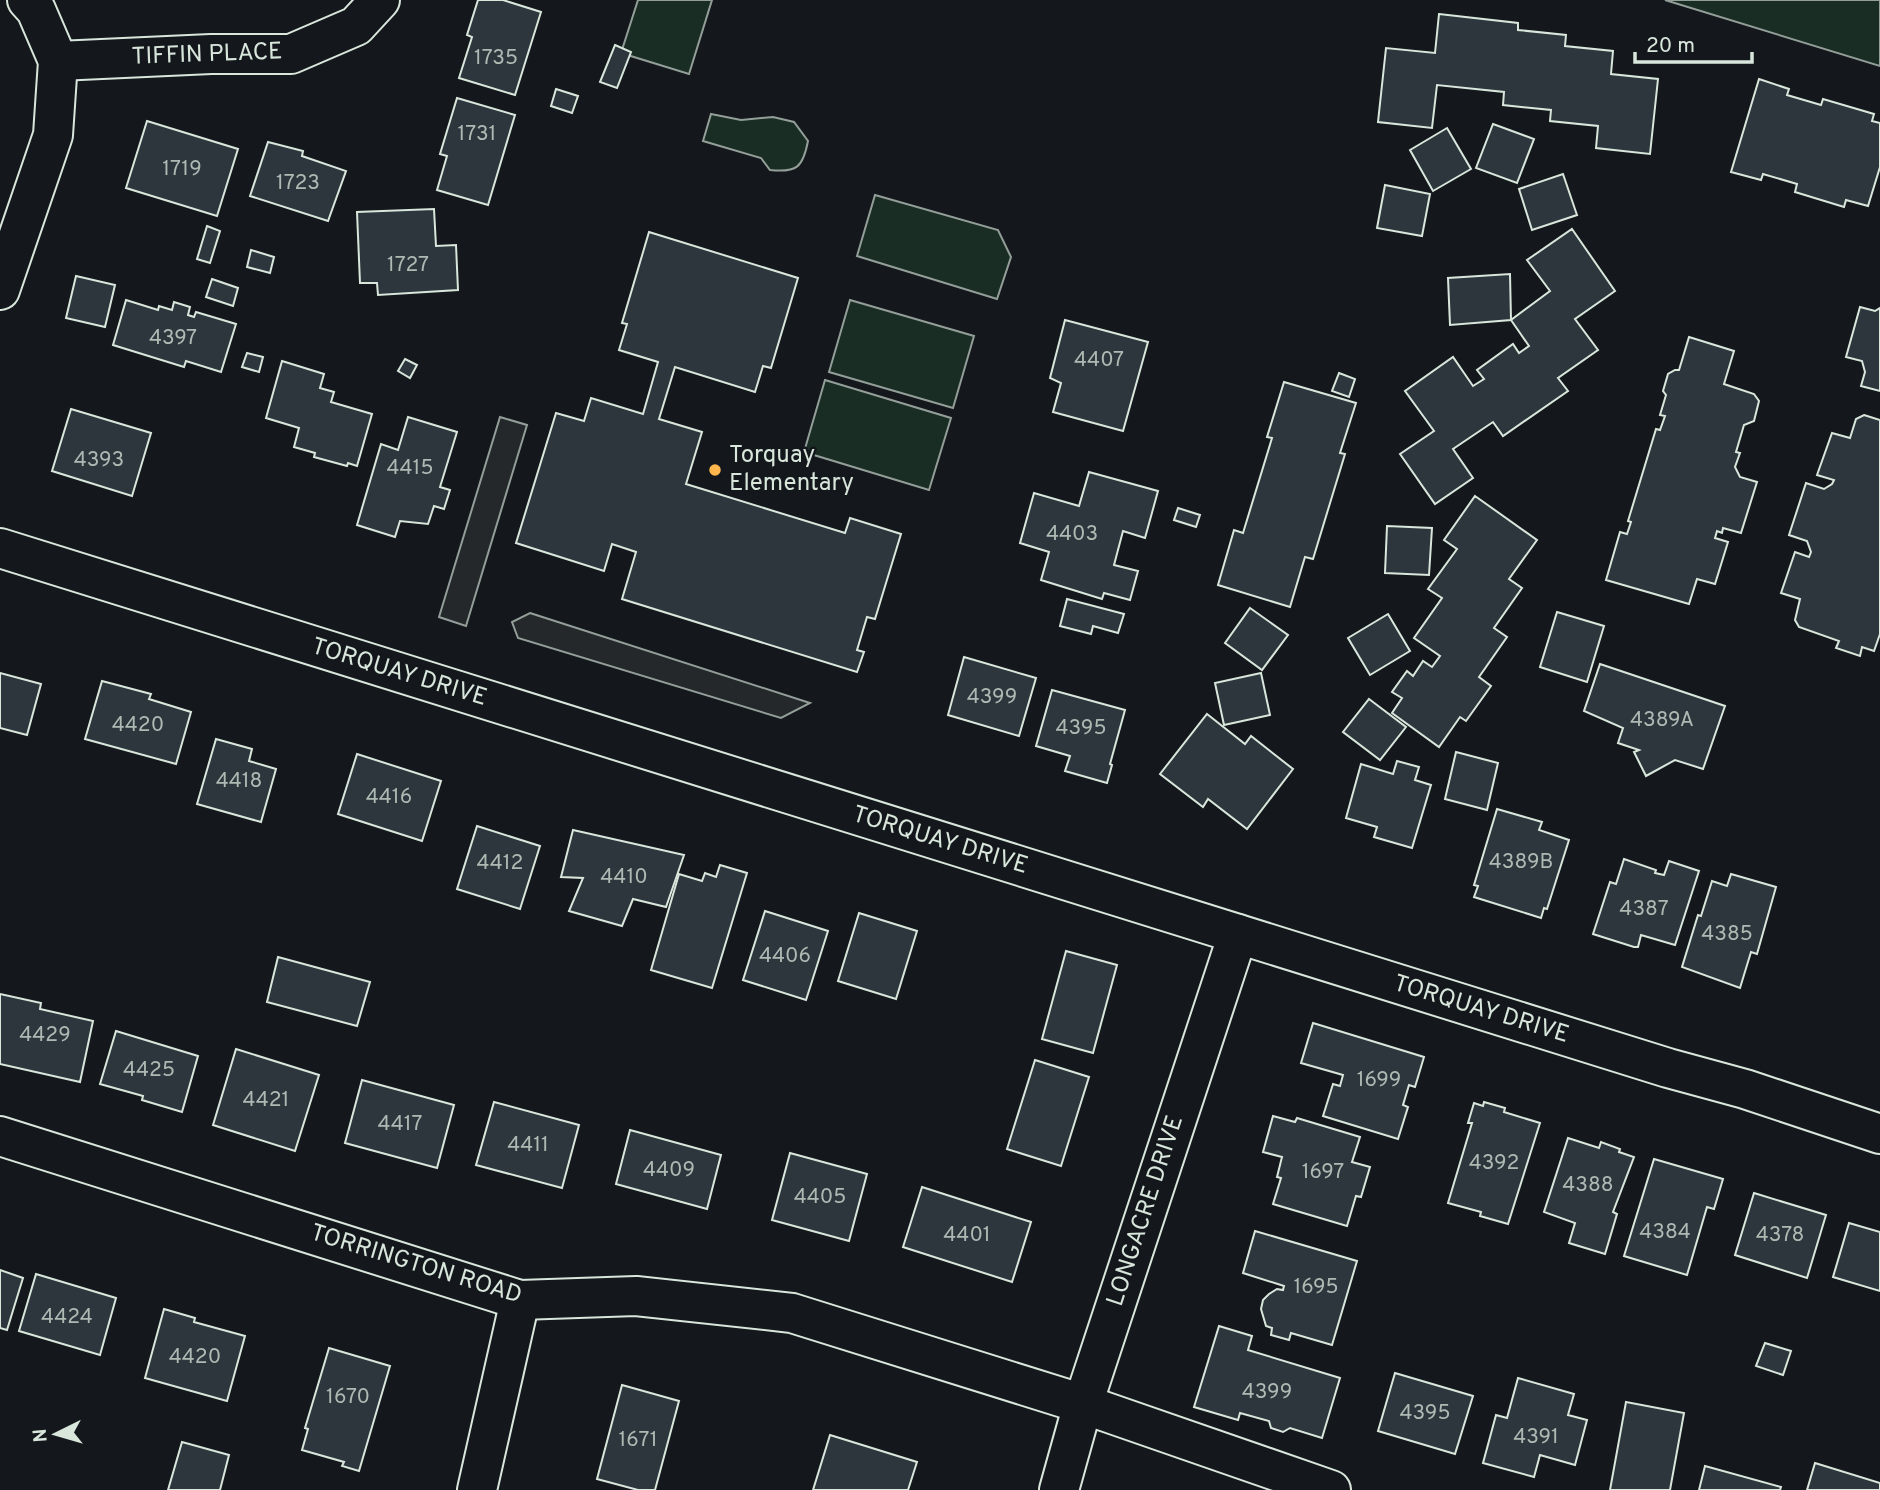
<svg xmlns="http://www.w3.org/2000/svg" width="1880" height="1490" viewBox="0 0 1880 1490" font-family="Overpass,sans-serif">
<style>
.green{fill:#1a2d24;stroke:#939e99;stroke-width:2}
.parking{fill:#24282b;stroke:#939e99;stroke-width:2}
.building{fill:#2c363c;stroke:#d8e6dc;stroke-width:2}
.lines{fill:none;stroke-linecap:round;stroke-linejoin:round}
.minor-casing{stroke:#d8e6dc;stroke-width:42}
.minor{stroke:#14181c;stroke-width:38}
.poi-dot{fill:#ffb74d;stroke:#14181c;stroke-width:2.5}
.labels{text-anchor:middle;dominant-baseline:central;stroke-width:5;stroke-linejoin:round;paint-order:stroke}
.number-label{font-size:21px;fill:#adbab4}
.street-label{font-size:24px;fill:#d8e6dc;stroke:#14181c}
.poi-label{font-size:24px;fill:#d8e6dc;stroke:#14181c;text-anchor:start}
</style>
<rect width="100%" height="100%" fill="#14181c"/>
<!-- green -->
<g class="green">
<polygon points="638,0 712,0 689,74 621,53"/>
<polygon points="1665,0 1880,0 1880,66"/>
<path d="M711 114 741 120 773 117 794 122 808 141C803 167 797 173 770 170L761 158 703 141Z"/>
<polygon points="875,195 998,230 1011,257 997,299 857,256"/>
<polygon points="850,300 974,336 953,408 829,372"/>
<polygon points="825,380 951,418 929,490 804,452"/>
</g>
<!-- parking -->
<g class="parking">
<polygon points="500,417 527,425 466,626 439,617"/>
<polygon points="530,613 810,703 781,718 518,638 512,622"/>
</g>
<!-- building -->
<g class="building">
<polygon points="478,0 503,0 541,12 515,95 459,78 472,37 467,35"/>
<polygon points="1439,14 1518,23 1518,30 1566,35 1565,46 1613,51 1611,74 1658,79 1650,154 1596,148 1598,126 1550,121 1551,110 1503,105 1504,92 1437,85 1432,128 1378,122 1386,48 1435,53"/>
<polygon points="615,45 631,52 617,88 600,82"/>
<polygon points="1759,79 1789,89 1787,95 1821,105 1823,99 1874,114 1872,121 1880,123 1880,167 1868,206 1846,200 1844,207 1795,192 1797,184 1763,174 1761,180 1731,172"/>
<polygon points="556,89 578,96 572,113 551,106"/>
<polygon points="457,98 515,115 488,205 437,190 447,156 440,154"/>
<polygon points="147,121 238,149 217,216 126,188"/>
<polygon points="1493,124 1534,139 1517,183 1476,168"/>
<polygon points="1447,128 1471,169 1433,191 1410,150"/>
<polygon points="268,142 303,151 302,156 346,171 328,221 250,196"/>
<polygon points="1563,174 1577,215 1532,230 1519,189"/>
<polygon points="1385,185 1430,194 1422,236 1377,228"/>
<polygon points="434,209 436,246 456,245 458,290 378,295 377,283 360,283 357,212"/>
<polygon points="207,226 220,231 210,263 197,259"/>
<polygon points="1572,229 1615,291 1575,319 1598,350 1558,378 1568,391 1503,436 1493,422 1453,449 1473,478 1435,504 1400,454 1434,431 1405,391 1453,357 1473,386 1484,379 1477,370 1513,344 1519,353 1529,346 1511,320 1550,291 1527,260"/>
<polygon points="649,232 798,278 771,368 763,366 755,392 675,367 659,419 702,432 686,484 845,533 850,518 901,534 875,619 867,617 857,650 864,652 857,672 622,599 636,552 612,544 604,571 516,543 556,413 584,421 591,398 643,414 658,362 619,350 627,324 622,323"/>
<polygon points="251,250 274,257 270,273 247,267"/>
<polygon points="1510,274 1511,320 1450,325 1448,278"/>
<polygon points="76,276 115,285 105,327 66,318"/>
<polygon points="212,279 238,288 233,306 206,297"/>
<polygon points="126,300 158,310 159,306 172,310 174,302 190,307 188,315 194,317 196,312 236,324 221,372 186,361 184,367 113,345"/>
<polygon points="1860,307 1875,311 1880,308 1880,391 1861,386 1865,372 1862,361 1846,357"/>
<polygon points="1065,320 1148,342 1123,431 1053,412 1061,383 1050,378"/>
<polygon points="1689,337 1734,351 1724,384 1754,394 1759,401 1754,421 1744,425 1736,452 1740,453 1735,467 1740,477 1757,482 1741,533 1723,528 1722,533 1717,531 1715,538 1728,542 1715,584 1697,579 1689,604 1606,580 1620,532 1627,534 1631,522 1628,521 1656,429 1660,430 1665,416 1660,415 1666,395 1663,391 1668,374 1675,370 1679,370"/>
<polygon points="247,353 263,357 259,372 242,367"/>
<polygon points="405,359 417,365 410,378 398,371"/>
<polygon points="282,361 324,374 320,388 334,392 331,402 372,414 357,466 348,463 347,466 314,457 315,453 294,447 299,428 266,418"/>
<polygon points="1339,373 1355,379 1349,397 1332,391"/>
<polygon points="1284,382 1356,403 1340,453 1345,454 1313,559 1305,557 1290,607 1218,585 1234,530 1243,533 1272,438 1267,437"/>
<polygon points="71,409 151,433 132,496 52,471"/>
<polygon points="1864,415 1880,420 1880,634 1874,651 1862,647 1860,656 1836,648 1839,641 1799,627 1795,620 1800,599 1781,593 1795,552 1809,557 1811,552 1807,541 1789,535 1806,483 1824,489 1832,484 1834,480 1817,475 1832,433 1850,438 1856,419"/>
<polygon points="408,417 457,432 440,487 450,490 444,509 434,506 428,524 400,521 395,537 357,525 381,444 398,450"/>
<polygon points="1089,472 1158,491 1145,538 1123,531 1114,565 1138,571 1130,600 1104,593 1102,599 1041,580 1049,552 1020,543 1034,493 1079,506"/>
<polygon points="1475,496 1537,540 1509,579 1522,588 1494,628 1507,637 1479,677 1491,686 1466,721 1460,717 1439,747 1392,713 1402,698 1392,692 1407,671 1413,676 1423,661 1432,667 1440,656 1414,638 1442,598 1428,589 1457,549 1444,540"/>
<polygon points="1178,508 1200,515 1196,527 1174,520"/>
<polygon points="1387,526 1432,528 1429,575 1385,573"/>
<polygon points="1067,599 1124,614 1118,633 1093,626 1091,634 1060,626"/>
<polygon points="1250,608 1288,635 1262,670 1225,643"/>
<polygon points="1557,612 1604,626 1587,682 1540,667"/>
<polygon points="1388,614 1410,651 1370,675 1348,638"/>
<polygon points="964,657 1036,678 1019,736 948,715"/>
<polygon points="1600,664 1725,706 1703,769 1675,760 1646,776 1634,752 1639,750 1618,743 1623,728 1584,711"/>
<polygon points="0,673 41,684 27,735 0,728"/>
<polygon points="1261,673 1270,715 1224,725 1215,683"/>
<polygon points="102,681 151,694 149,699 191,712 176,764 85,739"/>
<polygon points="1052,690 1125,710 1110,764 1112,765 1107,783 1065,771 1070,756 1036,746"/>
<polygon points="1369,699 1406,727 1380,760 1343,732"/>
<polygon points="1207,714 1245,744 1251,736 1293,769 1247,829 1208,799 1203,807 1160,774"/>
<polygon points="216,739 252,749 249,761 276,769 261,822 197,804"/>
<polygon points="1456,752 1498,763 1487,810 1445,799"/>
<polygon points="357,754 441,781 422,841 338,814"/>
<polygon points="1397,761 1419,767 1415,780 1431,785 1412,848 1374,837 1377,827 1346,818 1361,764 1393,774"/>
<polygon points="1497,809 1542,822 1539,830 1569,840 1547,909 1544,908 1541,918 1474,897 1478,886 1474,885"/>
<polygon points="477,826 540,846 520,909 457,889"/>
<polygon points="573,830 684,855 666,907 633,899 622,926 569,911 583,878 561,877"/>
<polygon points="1624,859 1656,870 1655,873 1664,875 1669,861 1699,871 1675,945 1641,935 1638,947 1634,947 1593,934 1610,882 1616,884"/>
<polygon points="720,865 747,873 712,988 651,970 679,874 702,881 705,873 716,877"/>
<polygon points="1731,874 1776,887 1757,954 1751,952 1740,988 1682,967 1698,915 1701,916 1712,881 1727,886"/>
<polygon points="765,911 828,931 806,1000 743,980"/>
<polygon points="859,913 917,931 896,999 838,981"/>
<polygon points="1066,951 1117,965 1093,1053 1042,1039"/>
<polygon points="278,957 370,982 357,1026 267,1002"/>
<polygon points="0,994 41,1003 40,1009 93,1021 80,1082 0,1064"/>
<polygon points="1313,1023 1424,1057 1415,1087 1409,1085 1403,1105 1408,1107 1398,1139 1323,1116 1333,1084 1340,1086 1343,1075 1301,1063"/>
<polygon points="116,1031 198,1056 182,1112 142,1100 143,1096 100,1084"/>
<polygon points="236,1049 319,1075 295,1151 213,1125"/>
<polygon points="1035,1060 1089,1077 1061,1166 1007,1149"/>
<polygon points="362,1080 454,1105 437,1168 345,1143"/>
<polygon points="494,1102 579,1125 562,1188 476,1165"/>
<polygon points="1484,1102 1505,1108 1504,1112 1540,1123 1508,1224 1480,1216 1481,1212 1448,1203 1472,1123 1468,1123 1474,1103 1483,1106"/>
<polygon points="1273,1116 1295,1122 1297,1118 1360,1137 1352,1162 1370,1167 1361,1197 1356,1196 1347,1226 1273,1204 1281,1178 1277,1177 1282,1157 1263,1152"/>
<polygon points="630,1130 721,1155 707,1209 616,1184"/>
<polygon points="1568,1138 1599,1148 1601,1142 1620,1149 1619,1152 1634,1157 1613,1212 1617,1214 1605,1254 1569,1243 1575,1223 1544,1212"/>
<polygon points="790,1153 867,1174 849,1241 772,1220"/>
<polygon points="1654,1159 1723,1179 1714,1209 1707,1207 1687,1275 1624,1256"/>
<polygon points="922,1187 1031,1222 1012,1282 903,1247"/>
<polygon points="1754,1193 1826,1215 1807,1278 1735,1255"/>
<polygon points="1849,1223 1880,1232 1880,1291 1833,1277"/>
<polygon points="1255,1231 1357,1261 1332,1345 1291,1333 1289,1340 1271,1335 1272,1328 1266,1326 1261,1309 1263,1300 1269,1294 1277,1289 1283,1290 1284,1286 1243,1273"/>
<polygon points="0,1270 23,1278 7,1330 0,1328"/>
<polygon points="36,1274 116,1298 100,1355 19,1331"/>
<polygon points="164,1309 195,1318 194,1322 245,1336 227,1401 145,1378"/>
<polygon points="1219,1326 1252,1336 1248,1350 1340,1378 1322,1438 1290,1428 1283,1432 1271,1428 1269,1421 1240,1413 1238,1420 1194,1407"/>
<polygon points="1765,1343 1791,1351 1783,1375 1756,1366"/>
<polygon points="329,1348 390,1366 359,1471 342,1466 344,1462 302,1450 308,1429 305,1428"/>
<polygon points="1395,1373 1473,1396 1455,1454 1378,1431"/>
<polygon points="1518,1378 1574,1394 1568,1415 1587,1420 1575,1465 1540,1455 1534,1477 1483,1463 1496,1415 1507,1418"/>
<polygon points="622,1385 679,1401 655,1490 638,1490 597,1479"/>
<polygon points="1626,1402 1684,1413 1670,1490 1610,1490"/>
<polygon points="830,1435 917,1462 908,1490 813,1490"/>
<polygon points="182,1442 229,1455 220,1490 168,1490"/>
<polygon points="1815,1463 1880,1483 1880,1490 1807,1490"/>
<polygon points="1705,1466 1781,1487 1780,1490 1699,1490"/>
</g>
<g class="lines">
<defs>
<g id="minor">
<polyline points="58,61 211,54 291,54 356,26 380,0"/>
<polyline points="0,290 53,135 58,61 36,10 27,0"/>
<polyline points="0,548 1668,1068 1745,1089 1880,1134"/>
<polyline points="0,1136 520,1300 636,1296 792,1313 1083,1404 1331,1490"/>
<polyline points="477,1490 520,1300"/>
<polyline points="1059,1490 1083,1404 1238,934"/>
</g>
</defs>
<!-- minor casing -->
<use href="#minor" class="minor-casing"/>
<!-- minor -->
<use href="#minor" class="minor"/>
</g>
<!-- markers -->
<circle class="poi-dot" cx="715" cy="470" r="7"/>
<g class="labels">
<!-- number labels -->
<g class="number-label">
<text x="496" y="58">1735</text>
<text x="477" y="134">1731</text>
<text x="182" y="169">1719</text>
<text x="298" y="183">1723</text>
<text x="408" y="265">1727</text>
<text x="173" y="338">4397</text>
<text x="1099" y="360">4407</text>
<text x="99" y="460">4393</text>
<text x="410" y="468">4415</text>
<text x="1072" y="534">4403</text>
<text x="992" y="697">4399</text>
<text x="1662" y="720">4389A</text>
<text x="138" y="725">4420</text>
<text x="1081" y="728">4395</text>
<text x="239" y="781">4418</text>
<text x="389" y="797">4416</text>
<text x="1521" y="862">4389B</text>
<text x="500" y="863">4412</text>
<text x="624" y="877">4410</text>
<text x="1644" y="909">4387</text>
<text x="1727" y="934">4385</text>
<text x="785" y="956">4406</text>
<text x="45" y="1035">4429</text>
<text x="149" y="1070">4425</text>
<text x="1379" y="1080">1699</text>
<text x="266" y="1100">4421</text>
<text x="400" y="1124">4417</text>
<text x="528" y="1145">4411</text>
<text x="1494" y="1163">4392</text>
<text x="669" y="1170">4409</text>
<text x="1323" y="1172">1697</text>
<text x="1588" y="1185">4388</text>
<text x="820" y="1197">4405</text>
<text x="1665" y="1232">4384</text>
<text x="967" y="1235">4401</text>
<text x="1780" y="1235">4378</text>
<text x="1316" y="1287">1695</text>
<text x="67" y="1317">4424</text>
<text x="195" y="1357">4420</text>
<text x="1267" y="1392">4399</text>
<text x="348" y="1397">1670</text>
<text x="1425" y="1413">4395</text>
<text x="1536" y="1437">4391</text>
<text x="638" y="1440">1671</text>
</g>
<!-- street labels -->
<g class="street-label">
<text transform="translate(207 55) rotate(-2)">TIFFIN PLACE</text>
<text transform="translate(399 673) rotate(17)">TORQUAY DRIVE</text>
<text transform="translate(940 841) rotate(17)">TORQUAY DRIVE</text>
<text transform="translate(1481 1010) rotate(17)">TORQUAY DRIVE</text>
<text transform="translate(1146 1211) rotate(-72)">LONGACRE DRIVE</text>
<text transform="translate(416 1265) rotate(17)">TORRINGTON ROAD</text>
</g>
<!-- poi labels -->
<g class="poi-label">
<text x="729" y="456">Torquay<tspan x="729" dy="28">Elementary</tspan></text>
</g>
</g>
<!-- north arrow -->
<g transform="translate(56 1434) rotate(265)" stroke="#14181c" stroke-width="5" paint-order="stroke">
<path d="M0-5L12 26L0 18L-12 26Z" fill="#d8e6dc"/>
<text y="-10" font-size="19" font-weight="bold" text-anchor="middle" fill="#d8e6dc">N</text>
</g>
<!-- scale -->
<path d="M1635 52v10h117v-10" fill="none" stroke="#d8e6dc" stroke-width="3.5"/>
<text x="1646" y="52" font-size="21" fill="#d8e6dc" stroke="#14181c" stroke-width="5" paint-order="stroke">20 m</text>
</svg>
